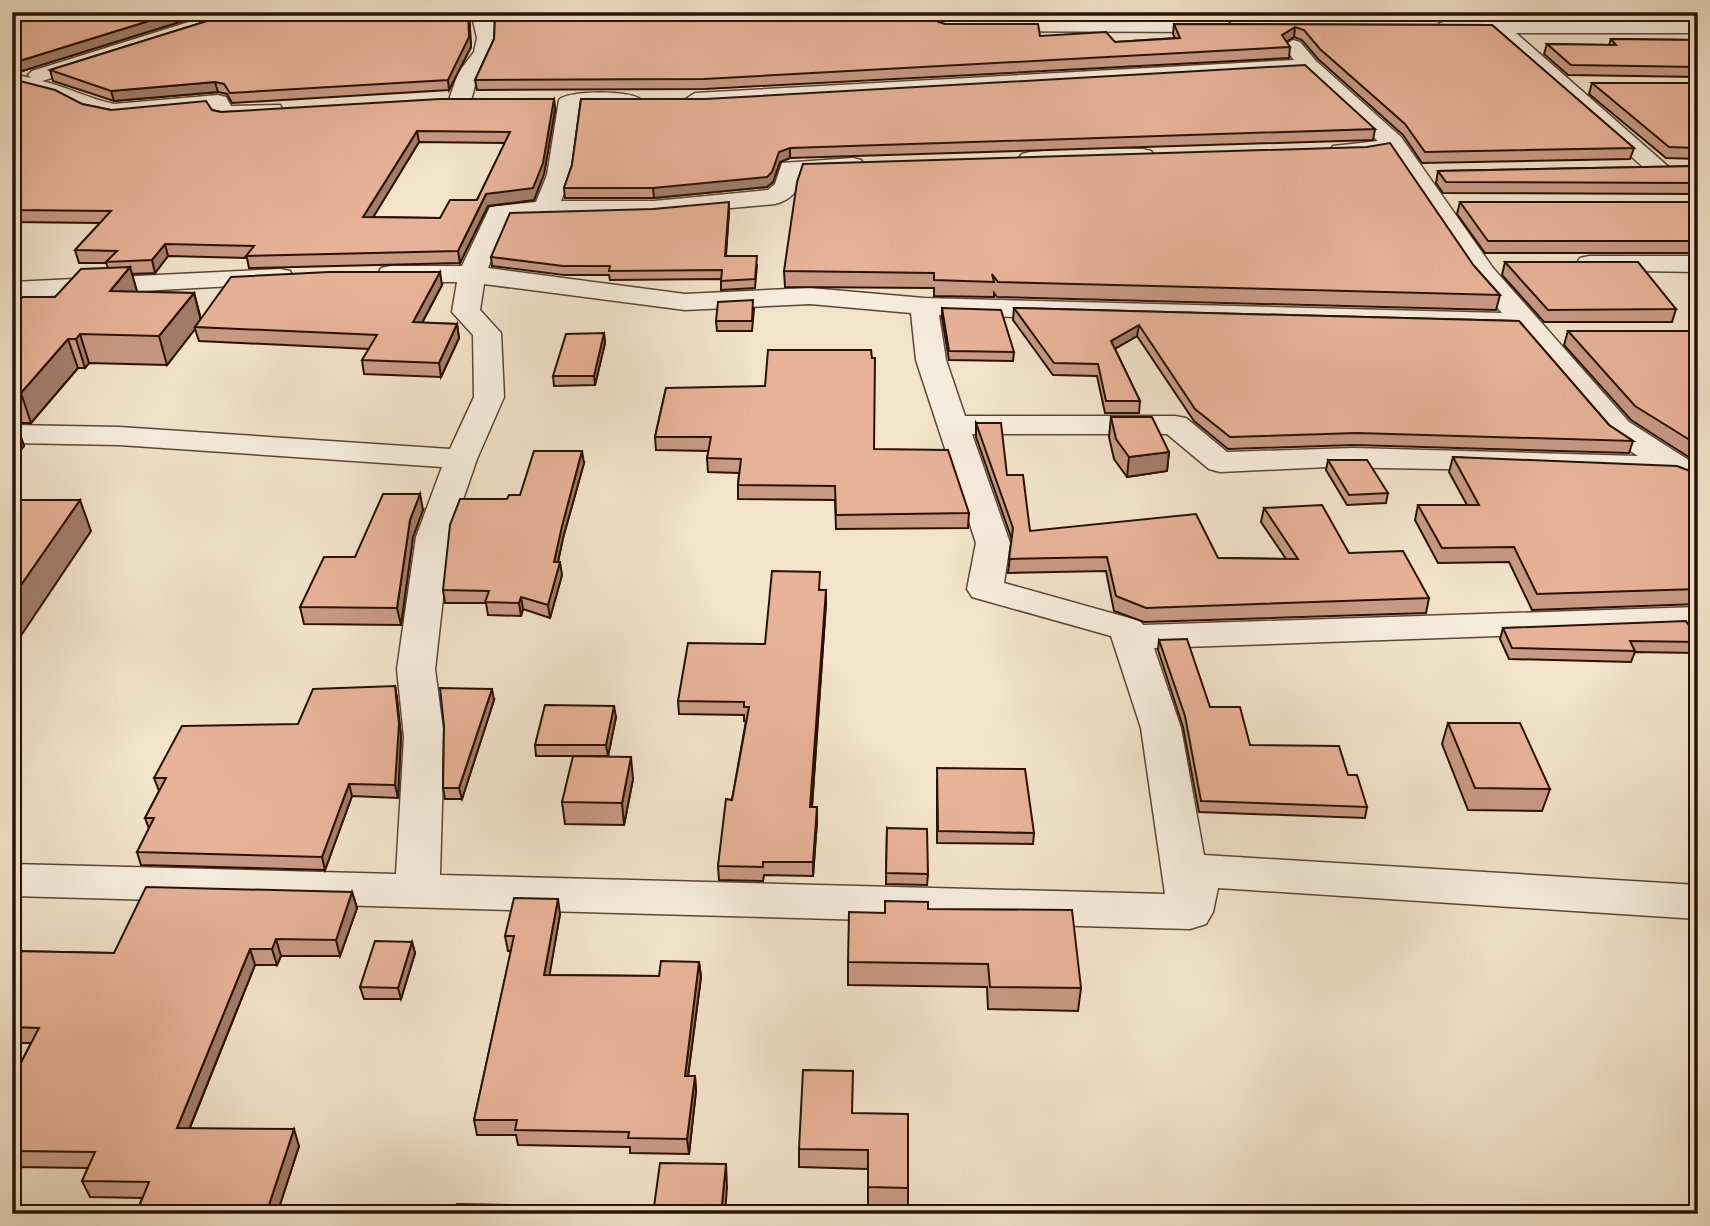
<svg xmlns="http://www.w3.org/2000/svg" width="1710" height="1226" viewBox="0 0 1710 1226" font-family="'EB Garamond',serif">
<style>
.green{fill:#c0c292;stroke:#746a4c;stroke-width:2}
.lines{fill:none;stroke-linecap:round;stroke-linejoin:round}
.minor-casing{stroke:#5b4636;stroke-width:3}
.minor{fill:#f7eddd;fill-rule:evenodd}
.wall{fill:#c89983;stroke:#291205;stroke-width:2;fill-rule:evenodd}
.shaded-wall{fill:#a27d6a;stroke:#291205;stroke-width:2}
.building{fill:#e8b298;stroke:#291205;stroke-width:2;fill-rule:evenodd}
</style>
<rect width="100%" height="100%" fill="#f2e3ca"/>
<filter id="stains"><feTurbulence type="fractalNoise" baseFrequency=".00286" numOctaves="4"/><feColorMatrix values="0 0 0 0 .2 0 0 0 0 .09 0 0 0 0 .02 0 0 0 .5 -.17"/></filter>
<radialGradient id="worn" r=".72"><stop offset=".6" stop-color="#630" stop-opacity="0"/><stop offset="1" stop-color="#630" stop-opacity=".3"/></radialGradient>
<!-- green -->
<polygon class="green" points="1349,12 1698,12 1698,15 1564,18"/>
<g class="lines">
<defs>
<g id="minor">
<path d="M221 12H251L249 16 42 81C67 87 90 99 114 104L218 95 226 97 231 106 280 105 283 110 280 115 223 120 215 118 210 109 114 118 86 112 59 98 12 86V74L31 78 28 75 32 71Z"/>
<path d="M471 12H491C501 52 496 41 479 73 475 81 474 92 471 100L460 107 449 100 458 73 474 52 477 38Z"/>
<polygon points="935,12 955,12 955,19 1224,20 1234,26 1224,32 945,31 935,25"/>
<polygon points="1447,21 1698,21 1698,33 1516,33 1671,169 1667,174 1651,174 1492,33 1440,31 1437,27 1440,23"/>
<path d="M1293 40 1300 42 1316 61 1401 137 1493 268 1629 422 1698 466V490L1673 478 1555 471 1327 467 1220 472 1209 469 1167 434H972L1010 543 1004 583 1140 621 1143 625 1698 607V629L1154 648 1181 728 1204 855 1698 885V919L1218 888 1213 912 1206 924 1190 929 12 896V864L396 874 404 737 397 669 416 537 442 467 119 445 12 443V425L119 427 450 449 474 397 473 335 452 312 457 282H391L381 280 378 274 381 268 391 266H462L490 207 536 202 547 175 559 100C566 90 634 90 641 100L630 107H580L571 175 561 201H654L768 190 775 184 782 163 853 158 861 160 865 165 861 170 853 172 801 175C799 191 791 200 775 204L654 215 509 219 488 268 685 294 810 288 924 298 1502 313 1473 280 1389 154 1333 156 1329 151 1333 146 1378 141 1304 72 695 107 684 100 695 93 1294 60 1283 46ZM484 284 685 310 810 304 911 313 916 360 976 543 967 589 972 597 1111 636 1141 728 1165 894 440 875 444 737 435 669 450 537 477 459 504 397 501 333 480 310ZM939 315 1517 330 1607 436 1638 456 1354 448 1227 452 1186 418 1175 416H965L946 360Z"/>
<polygon points="1085,148 1143,149 1151,151 1155,156 1151,161 1143,163 1085,162 1030,166 1022,164 1018,159 1022,154 1030,152"/>
<polygon points="1589,256 1698,256 1698,272 1580,270 1576,264 1580,258"/>
<polygon points="280,269 290,271 293,277 290,283 12,298 12,282"/>
</g>
</defs>
<!-- minor casing -->
<use href="#minor" class="minor-casing"/>
<!-- minor -->
<use href="#minor" class="minor"/>
</g>
<!-- wall -->
<g class="wall">
<polygon points="12,12 212,12 19,72 12,72"/>
<polygon points="236,12 469,12 471,47 449,90 232,103 227,94 218,92 114,101 53,81 50,70"/>
<polygon points="493,12 913,12 945,24 1040,36 1115,42 1175,38 1173,34 1174,24 1492,25 1634,148 1630,159 1422,163 1403,135 1318,59 1302,40 1294,37 1286,42 1290,47 1289,58 705,89 477,90 475,80 494,39 495,21"/>
<polygon points="1611,39 1698,40 1698,77 1568,75 1544,54 1547,44 1609,45"/>
<path d="M12 79 82 104 111 110H212L221 112 554 99 555 110 544 174 534 200 488 206 460 263 249 268 247 258 168 256 155 273 132 274 137 292 194 293 201 319 442 285 422 323 457 324 459 338 441 377 364 374 362 360 369 349 199 341 195 329 167 365 89 363 85 368H78L31 423H16L24 446 12 461V307L55 297 108 268 106 263H79L75 250 100 223 12 222ZM419 142 505 143 477 200 440 218 373 217Z"/>
<polygon points="1592,83 1698,83 1698,159 1666,158 1589,94"/>
<polygon points="581,99 1375,129 1373,140 790,158 780,162 773,182 767,187 654,198 565,198 564,188 572,165"/>
<polygon points="1698,166 1698,194 1443,193 1436,183 1438,171"/>
<polygon points="1460,202 1698,202 1698,253 1485,253 1457,214"/>
<polygon points="729,211 726,256 757,265 755,288 721,290 721,279 610,280 609,275 564,275 492,266 491,257"/>
<polygon points="1505,262 1676,309 1672,322 1544,322 1502,275"/>
<polygon points="1474,266 1500,295 1496,310 997,297 994,293 994,297 934,296 934,288 785,287 784,271"/>
<polygon points="942,308 1014,352 1013,361 949,360 942,318"/>
<polygon points="1014,308 1519,321 1609,425 1633,441 1629,453 1354,445 1228,449 1194,421 1137,336 1115,349 1140,401 1139,413 1105,413 1097,376 1053,375 1013,320"/>
<polygon points="754,309 752,331 717,331 716,321"/>
<polygon points="1568,331 1698,331 1698,463 1631,420 1564,345"/>
<polygon points="604,333 605,343 595,385 554,386 553,376"/>
<polygon points="666,388 874,449 969,513 968,528 836,529 835,500 738,499 738,485 739,473 708,472 707,458 709,451 656,450 655,437"/>
<polygon points="1111,417 1169,452 1167,471 1127,477 1114,459 1109,437"/>
<polygon points="976,423 1007,475 1030,531 1218,558 1286,559 1261,522 1264,508 1349,553 1429,598 1426,613 1144,622 1114,611 1106,571 1008,573 1012,540 976,437"/>
<polygon points="1453,457 1698,474 1698,604 1532,610 1509,562 1438,563 1415,520 1418,505 1467,505 1449,472"/>
<polygon points="1328,460 1388,493 1386,503 1347,505 1326,470"/>
<polygon points="584,463 563,538 558,562 562,575 550,618 523,609 521,616 488,615 486,603 445,603 443,590 507,499 520,495"/>
<polygon points="423,510 413,537 401,625 304,624 300,607 355,557"/>
<polygon points="820,590 826,603 812,807 817,807 817,821 813,876 764,875 763,881 719,880 718,866 732,800 746,721 744,721 744,715 679,714 678,701 765,644"/>
<polygon points="1503,628 1698,640 1698,647 1695,653 1635,652 1631,662 1509,659 1500,639"/>
<polygon points="1159,640 1210,707 1250,745 1348,775 1367,807 1365,818 1199,812 1183,727 1158,650"/>
<polygon points="395,686 397,699 401,737 398,798 352,796 325,870 141,865 137,852 149,829 145,818 159,791 154,778 298,724"/>
<polygon points="494,700 462,799 445,799 443,788 444,726"/>
<polygon points="616,717 608,756 536,756 535,745"/>
<polygon points="1448,723 1550,789 1542,811 1468,810 1442,744"/>
<polygon points="633,779 624,825 565,824 562,802"/>
<polygon points="937,779 1034,833 1033,844 937,843"/>
<polygon points="887,828 928,874 927,885 886,884"/>
<polygon points="352,892 357,908 340,956 281,956 277,965 255,965 190,1128 299,1146 277,1214 136,1214 142,1198 90,1197 82,1181 88,1168 12,1167 12,1080 31,1043 12,1043 12,951 114,953"/>
<polygon points="928,909 1081,988 1078,1011 988,1009 987,987 848,985 848,962 885,913"/>
<polygon points="560,914 549,975 659,976 699,962 701,977 688,1076 695,1076 696,1091 689,1154 630,1153 630,1147 518,1145 516,1135 477,1135 474,1120 511,951 508,951 505,936"/>
<polygon points="412,942 415,953 401,999 364,999 360,987"/>
<polygon points="852,1113 908,1188 908,1206 868,1205 868,1169 799,1167 799,1149"/>
</g>
<!-- shaded-wall -->
<g class="shaded-wall">
<polygon points="178,12 212,12 19,72 16,62"/>
<polygon points="468,12 469,12 471,47 449,90 448,80"/>
<polygon points="1295,27 1294,37 1280,46 1282,35"/>
<polygon points="215,82 218,92 114,101 111,91"/>
<polygon points="554,99 555,110 544,174 534,200 488,206 460,263 458,251 486,194"/>
<polygon points="417,131 419,142 366,229 363,217"/>
<polygon points="790,148 790,158 780,162 773,182 767,187 654,198 653,188"/>
<polygon points="729,202 729,211 725,265 725,256"/>
<polygon points="165,244 168,256 155,273 152,260"/>
<polygon points="130,267 138,295 110,291"/>
<polygon points="440,272 442,285 415,336 413,322"/>
<polygon points="194,293 201,321 195,327 195,329 167,365 159,336"/>
<polygon points="457,324 459,338 441,377 439,363"/>
<polygon points="1139,325 1137,336 1109,352 1111,341"/>
<polygon points="604,333 605,343 595,385 594,376"/>
<polygon points="80,334 89,363 85,368 76,339"/>
<polygon points="68,339 78,368 31,423 21,393"/>
<polygon points="13,415 24,446 12,461 12,417"/>
<polygon points="582,451 584,463 563,538 555,575 554,562 562,526"/>
<polygon points="1169,452 1167,471 1127,477 1129,457"/>
<polygon points="420,494 423,510 413,537 401,625 397,608 410,520"/>
<polygon points="80,500 91,531 12,649 12,598"/>
<polygon points="560,562 562,575 550,618 548,605"/>
<polygon points="826,590 826,603 811,820 810,807"/>
<polygon points="521,597 523,609 521,616 519,603"/>
<polygon points="395,686 397,699 401,737 398,798 395,785"/>
<polygon points="492,689 494,700 462,799 459,788"/>
<polygon points="614,706 616,717 608,756 606,745"/>
<polygon points="631,757 633,779 624,825 622,803"/>
<polygon points="349,784 352,796 325,870 322,857"/>
<polygon points="817,807 817,821 813,876 813,862"/>
<polygon points="352,892 357,908 340,956 336,940"/>
<polygon points="558,899 560,914 547,990 544,975"/>
<polygon points="276,939 281,956 277,965 272,949"/>
<polygon points="412,942 415,953 401,999 398,988"/>
<polygon points="250,949 255,965 183,1144 177,1128"/>
<polygon points="699,962 701,977 686,1091 685,1076"/>
<polygon points="695,1076 696,1091 689,1154 687,1139"/>
<polygon points="294,1129 299,1146 277,1214 266,1214"/>
<polygon points="726,1164 727,1187 725,1214 721,1214"/>
</g>
<!-- building -->
<g class="building">
<polygon points="12,12 178,12 16,62 12,62"/>
<polygon points="236,12 468,12 469,37 448,80 230,93 224,84 215,82 111,91 50,70"/>
<polygon points="494,12 933,13 938,22 945,24 1038,24 1040,36 1106,32 1115,42 1180,38 1174,24 1492,25 1634,148 1425,152 1405,124 1320,49 1304,30 1295,27 1282,35 1290,47 704,79 475,80 494,39 495,17"/>
<polygon points="1611,39 1698,40 1698,67 1571,65 1547,44 1616,45"/>
<polygon points="1305,65 1375,129 790,148 779,152 772,172 767,177 653,188 564,188 572,165 581,99 705,99"/>
<path d="M12 79 55 90 82 104 111 110 206 101 212 110 221 112 440 99H554L543 163 533 188 486 194 458 251 246 256 254 246 165 244 152 260 106 262 117 251 75 250 111 211 12 210ZM417 131 510 132 477 200H450L440 218 363 217Z"/>
<polygon points="1592,83 1698,83 1698,148 1669,147"/>
<polygon points="1390,143 1474,266 1500,295 998,282 992,274 994,282 934,280 934,273 784,271 797,182 803,164 1367,147"/>
<polygon points="1698,166 1698,183 1446,182 1438,171"/>
<polygon points="729,202 725,256 757,256 755,279 721,281 722,270 609,271 610,266 563,266 491,257 510,213 653,209"/>
<polygon points="1460,202 1698,202 1698,241 1488,241"/>
<polygon points="1505,262 1638,262 1676,309 1548,310"/>
<polygon points="130,267 110,291 194,293 159,336 80,334 76,339 68,339 21,393 12,393 12,307 23,297 55,297 81,269"/>
<polygon points="329,272 440,272 413,322 457,324 439,363 362,360 377,335 195,327 231,277"/>
<polygon points="753,300 752,321 716,321 718,302"/>
<polygon points="942,308 1001,310 1014,352 949,351"/>
<polygon points="1014,308 1519,321 1609,425 1633,441 1357,433 1230,437 1195,409 1139,325 1111,341 1140,401 1106,401 1098,364 1054,363"/>
<polygon points="1568,331 1698,331 1698,445 1635,406"/>
<polygon points="604,333 594,376 553,376 566,334"/>
<polygon points="768,350 871,350 872,358 875,358 874,449 948,450 969,513 836,515 835,486 738,485 741,459 707,458 711,437 655,437 666,388 765,386"/>
<polygon points="1111,417 1152,417 1169,452 1129,457 1116,439"/>
<polygon points="976,423 1001,423 1007,475 1023,475 1030,531 1196,514 1218,558 1298,559 1264,508 1322,505 1349,553 1403,551 1429,598 1146,608 1116,596 1107,557 1009,559 1013,528"/>
<polygon points="534,451 582,451 562,526 554,562 560,562 548,605 521,597 519,603 485,602 489,591 443,590 450,525 460,499 507,499 509,495 520,495"/>
<polygon points="1453,457 1677,466 1698,474 1698,589 1537,594 1514,547 1442,548 1418,505 1479,505"/>
<polygon points="1328,460 1367,460 1388,493 1349,495"/>
<polygon points="383,494 420,494 410,520 397,608 300,607 324,557 355,557"/>
<polygon points="12,500 80,500 12,598"/>
<polygon points="772,571 820,572 819,590 826,590 810,807 817,807 813,862 763,862 763,867 718,866 726,799 732,800 749,707 744,707 744,702 678,701 688,643 765,644"/>
<polygon points="1686,621 1698,640 1698,642 1630,641 1635,651 1512,648 1503,628"/>
<polygon points="1187,639 1210,707 1240,707 1250,745 1339,746 1348,775 1357,775 1367,807 1201,801 1185,716 1159,640"/>
<polygon points="395,686 399,724 395,785 349,784 322,857 137,852 154,818 145,818 166,778 154,778 182,726 298,724 313,689"/>
<polygon points="440,688 492,689 459,788 443,788 444,726"/>
<polygon points="545,705 614,706 606,745 535,745"/>
<polygon points="1448,723 1520,723 1550,789 1475,788"/>
<polygon points="573,756 631,757 622,803 562,802"/>
<polygon points="937,768 1025,769 1034,833 938,831"/>
<polygon points="887,828 927,829 928,874 886,873"/>
<polygon points="146,887 352,892 336,940 276,939 272,949 250,949 177,1128 294,1129 266,1214 136,1214 149,1182 82,1181 95,1152 12,1151 12,1080 39,1028 12,1027 12,951 114,953"/>
<polygon points="514,898 558,899 544,975 659,976 661,961 699,962 685,1076 695,1076 687,1139 628,1138 629,1132 515,1130 517,1120 474,1120 514,936 505,936"/>
<polygon points="885,901 928,902 928,909 1072,910 1081,988 990,987 988,964 848,962 849,912 885,913"/>
<polygon points="375,941 412,942 398,988 360,987"/>
<polygon points="803,1070 853,1071 852,1113 908,1114 908,1188 868,1187 868,1150 799,1149"/>
<polygon points="660,1163 726,1164 721,1214 653,1214"/>
<polygon points="457,1204 553,1206 552,1214 454,1214"/>
</g>
<!-- margin -->
<rect width="1710" height="1226" fill="none" stroke="#f2e3ca" stroke-width="42"/>
<rect x="14" y="14" width="1682" height="1198" fill="none" stroke="#291205" stroke-width="3.5"/>
<rect x="21" y="21" width="1668" height="1184" fill="none" stroke="#291205" stroke-width="2"/>
<rect width="100%" height="100%" filter="url(#stains)"/>
<rect width="100%" height="100%" fill="url(#worn)"/>
</svg>
